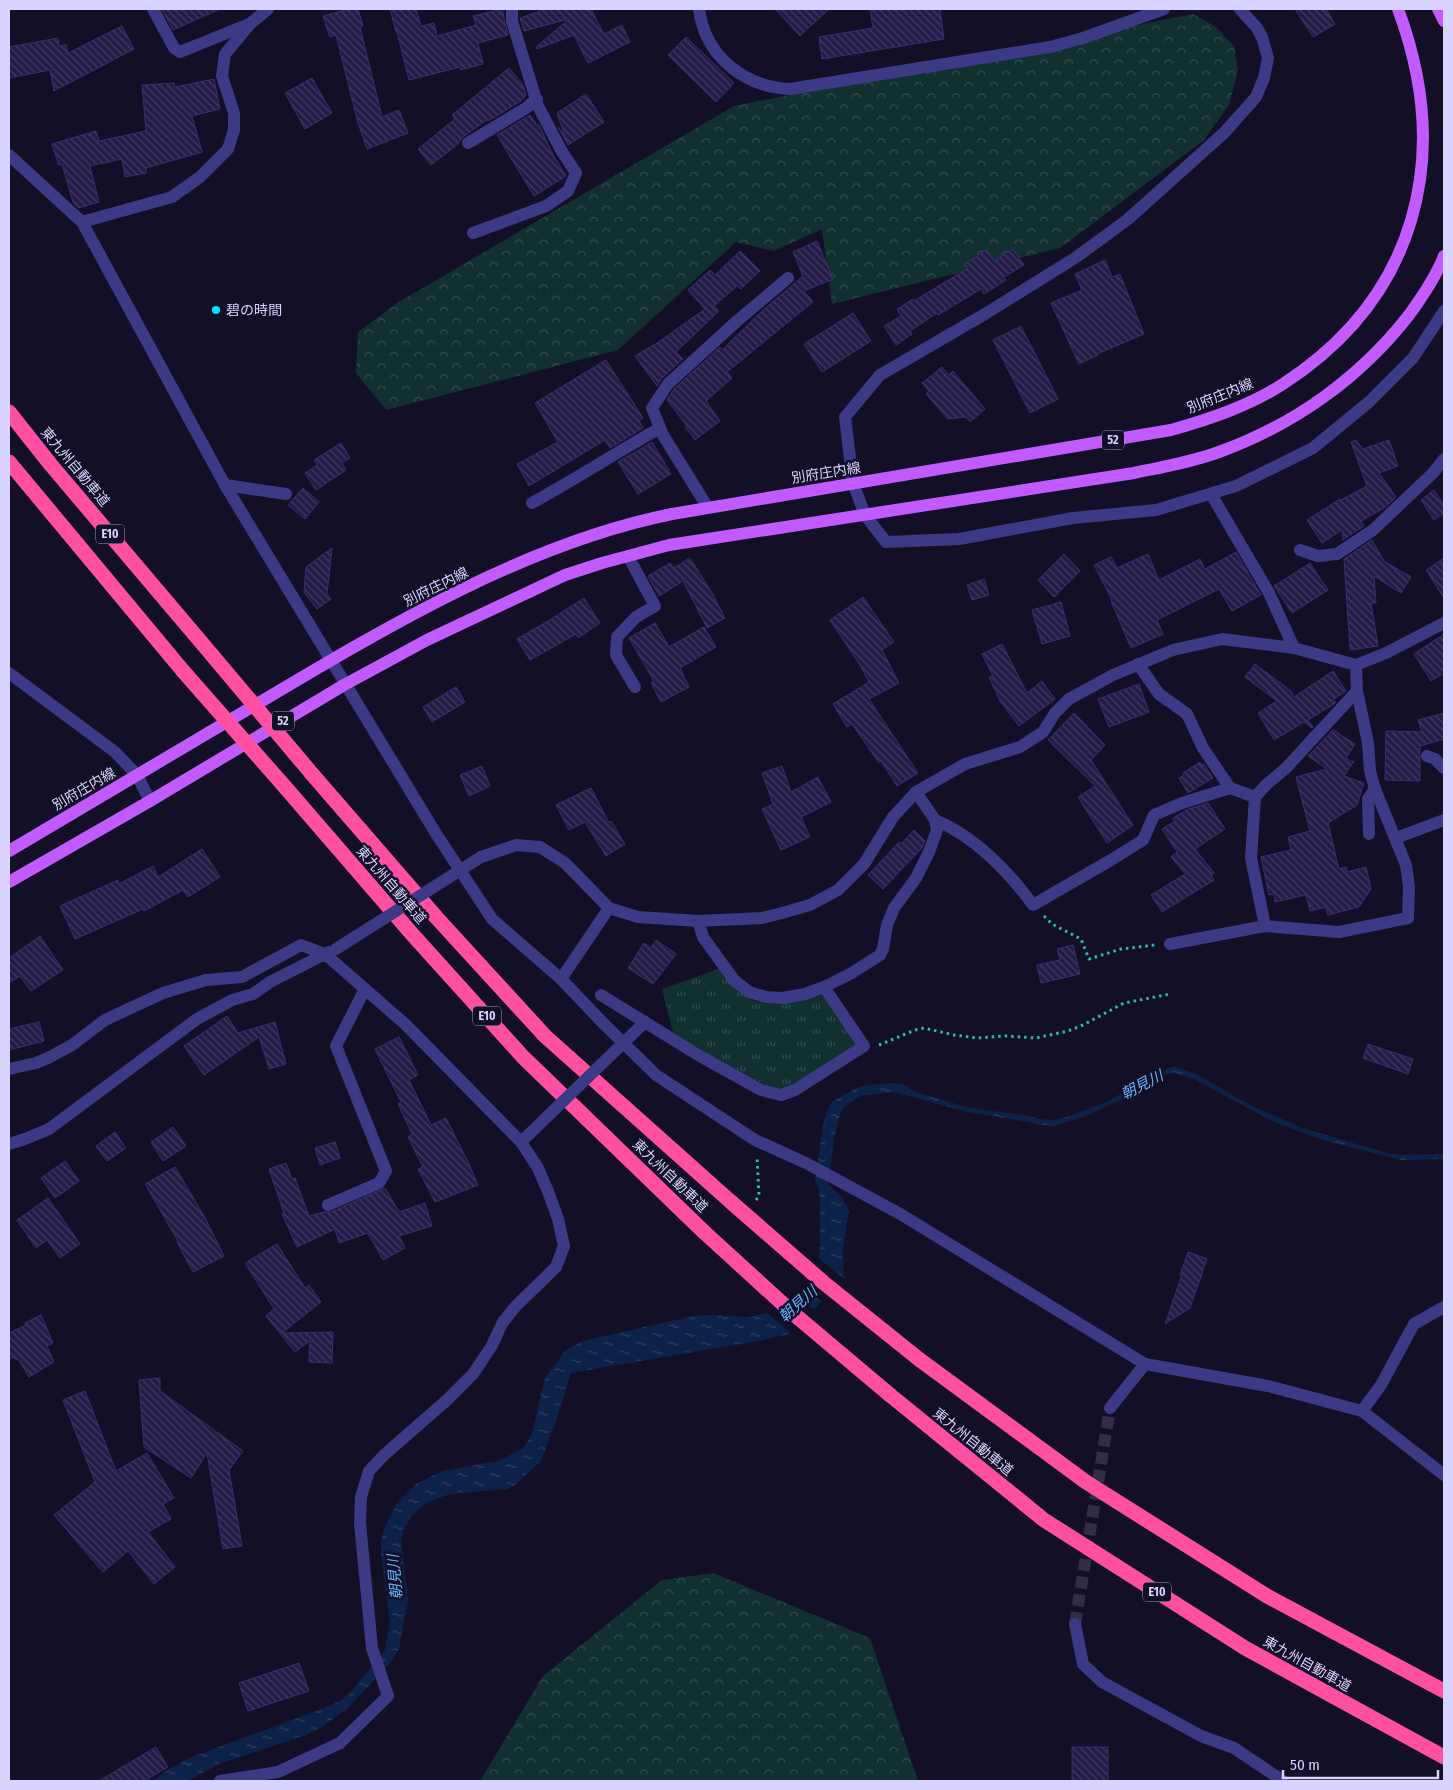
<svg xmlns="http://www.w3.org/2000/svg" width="1453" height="1790" viewBox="0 0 1453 1790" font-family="'Fira Sans Condensed','Noto Sans JP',sans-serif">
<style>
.forest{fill:url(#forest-crowns)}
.park{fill:url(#park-tufts)}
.water{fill:url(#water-ripples)}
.pier{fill:#130f26}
.building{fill:url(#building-back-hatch);stroke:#3b2d73}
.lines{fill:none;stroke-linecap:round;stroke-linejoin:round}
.minor-tunnel{stroke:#312d47;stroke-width:12;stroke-dasharray:12 6;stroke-linecap:butt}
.path{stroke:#2fb8b0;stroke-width:3;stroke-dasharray:2.5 4;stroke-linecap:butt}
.minor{stroke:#3d3a85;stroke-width:12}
.major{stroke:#c25bff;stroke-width:12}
.highway{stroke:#ff4fa3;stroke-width:15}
.minor-bridge{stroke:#3d3a85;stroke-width:12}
.highway-bridge{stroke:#ff4fa3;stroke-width:15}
.poi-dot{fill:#00e5ff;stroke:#130f26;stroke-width:2}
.labels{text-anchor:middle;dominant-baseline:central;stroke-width:5;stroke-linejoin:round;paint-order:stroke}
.shield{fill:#130f26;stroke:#9e99be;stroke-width:1}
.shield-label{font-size:12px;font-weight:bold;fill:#d9d4ff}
.poi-label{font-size:14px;fill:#d9d4ff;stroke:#130f26;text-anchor:start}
.street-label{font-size:14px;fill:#d9d4ff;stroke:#130f26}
.water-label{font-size:15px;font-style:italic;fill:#62b6ff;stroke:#130f26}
</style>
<defs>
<pattern id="forest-crowns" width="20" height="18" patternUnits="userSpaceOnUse" patternTransform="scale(1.25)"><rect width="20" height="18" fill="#12302f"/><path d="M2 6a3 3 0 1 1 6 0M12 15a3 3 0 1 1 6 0" fill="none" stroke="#344d4e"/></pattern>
<pattern id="park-tufts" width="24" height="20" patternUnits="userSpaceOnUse" patternTransform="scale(1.25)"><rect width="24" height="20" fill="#12302f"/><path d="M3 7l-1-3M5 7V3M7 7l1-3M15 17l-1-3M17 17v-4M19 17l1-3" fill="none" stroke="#344d4e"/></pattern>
<pattern id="water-ripples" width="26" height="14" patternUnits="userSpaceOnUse" patternTransform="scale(1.25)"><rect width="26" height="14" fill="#0c2248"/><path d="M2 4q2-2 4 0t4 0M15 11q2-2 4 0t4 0" fill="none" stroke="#2f4163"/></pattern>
<pattern id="building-back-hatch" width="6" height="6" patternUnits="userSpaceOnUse" patternTransform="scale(1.25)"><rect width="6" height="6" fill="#241b47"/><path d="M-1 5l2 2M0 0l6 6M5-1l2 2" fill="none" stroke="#433b63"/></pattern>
</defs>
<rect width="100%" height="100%" fill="#130f26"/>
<!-- forest -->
<g class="forest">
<polygon points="1193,14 1216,27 1234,46 1238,70 1229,105 1203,141 1060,248 832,304 822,229 774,251 736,242 618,350 386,410 356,373 358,332 397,303 734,106"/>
<polygon points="713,1573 870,1638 918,1781 480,1781 543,1676 662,1580"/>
</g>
<!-- park -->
<path class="park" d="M721 968C728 976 734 986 742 993 761 1012 798 1001 822 995L858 1043 786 1089 775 1090 674 1036 662 989Z"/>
<!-- water -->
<polygon class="water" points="1171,1067 1176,1067 1196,1074 1250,1105 1302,1128 1387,1153 1401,1155 1444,1154 1444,1159 1401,1160 1326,1141 1274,1122 1194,1079 1175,1073 1168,1074 1131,1095 1086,1116 1055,1126 1040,1125 1028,1122 968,1112 894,1092 860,1096 844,1107 840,1114 834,1139 828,1184 841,1196 849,1210 843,1248 844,1278 790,1334 753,1342 571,1373 556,1421 541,1461 515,1485 507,1489 460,1493 447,1495 426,1503 411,1516 403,1532 401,1542 408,1601 399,1649 390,1663 349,1707 322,1727 306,1735 221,1763 187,1781 153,1781 167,1770 189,1758 332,1705 343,1699 353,1689 385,1650 390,1622 381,1553 381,1542 384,1529 396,1504 416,1484 442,1471 497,1461 517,1452 525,1446 532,1433 545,1378 566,1350 582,1341 693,1316 706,1315 750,1317 767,1313 805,1290 818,1262 820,1246 820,1203 819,1191 815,1180 824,1120 830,1104 838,1098 859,1087 869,1085 893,1083 905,1085 915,1092 970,1108 1028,1116 1040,1119 1054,1120 1067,1117 1106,1102"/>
<!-- pier -->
<g class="pier">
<polygon points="816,1256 845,1280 823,1303 803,1286 816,1262"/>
<polygon points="794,1293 815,1311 793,1335 765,1311"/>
</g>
<!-- building -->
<g class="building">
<polygon points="162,9 220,9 173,30"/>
<polygon points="348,9 358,9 363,26 360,27 382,117 399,110 408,133 367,149 358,123 336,35 330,37 323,16"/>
<polygon points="390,9 416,9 421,26 434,23 437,36 476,25 473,16 502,9 508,35 478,43 483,64 460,70 460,67 409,80 397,32 396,32"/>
<polygon points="546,9 591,9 604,34 622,25 630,42 588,63 574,35 537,49 536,47 569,19 524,31 520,18"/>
<polygon points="775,9 829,9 800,36"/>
<polygon points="870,9 940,9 944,39 822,59 819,37 873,28"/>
<polygon points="1295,9 1326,9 1335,24 1313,37"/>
<polygon points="122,26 134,49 54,91 50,70 9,78 9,47 58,38 59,46 66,45 68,53"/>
<polygon points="686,37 734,83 716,102 668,55"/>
<polygon points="509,68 523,85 526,95 521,101 488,121 487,120 464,136 458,144 431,165 418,149 455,119 452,115"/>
<polygon points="312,78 332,113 305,129 285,93"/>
<polygon points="214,79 220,109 192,116 202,152 146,168 146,173 125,177 122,159 90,166 99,202 78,208 73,202 62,164 59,165 52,144 96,131 99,141 146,131 142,85 174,83 175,87"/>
<polygon points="586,94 604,122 568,145 558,127 565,136 557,113"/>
<polygon points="530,115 538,126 539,125 553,155 566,176 534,196 497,135"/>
<polygon points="817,241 833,279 804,291 813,302 727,372 732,378 706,401 720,421 695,440 685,427 687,426 667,400 674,389 720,347 722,350 762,311 803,276 793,252"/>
<polygon points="1013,249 1024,265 1004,277 1006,280 984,294 981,289 938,315 937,313 910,331 912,334 896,345 884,326 901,316 897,309 913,299 914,301 968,268 965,264 987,250 994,261"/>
<polygon points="740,251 760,271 741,289 737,286 714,306 719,311 676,352 683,359 662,378 657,386 635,356 657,343 705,309 688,290 710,270 715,275"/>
<polygon points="1105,260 1112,277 1120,274 1144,334 1097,354 1098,355 1079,364 1051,303 1082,290 1075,274"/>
<polygon points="853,313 871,341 822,372 804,344"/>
<polygon points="1021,326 1058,399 1030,413 993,340"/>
<polygon points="606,360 643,418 639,421 643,428 610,448 605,440 529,486 517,464 558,442 535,403"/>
<polygon points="942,367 949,375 953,371 985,409 970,422 966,417 948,419 926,394 929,391 922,383"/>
<polygon points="1356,440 1363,449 1389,440 1398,466 1379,473 1396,497 1386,507 1361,521 1364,526 1343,540 1342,530 1322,543 1307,520 1340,499 1341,500 1367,486 1351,442"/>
<polygon points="652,442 671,474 638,494 618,462"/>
<polygon points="341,443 350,458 342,463 346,470 316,490 305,473 317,465 314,460"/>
<polygon points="303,488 319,502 305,519 288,505"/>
<polygon points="1434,490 1444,505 1444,513 1434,520 1421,500"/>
<polygon points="1372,540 1384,561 1411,577 1401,593 1374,576 1376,603 1371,603 1378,646 1350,650 1344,559"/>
<polygon points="332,548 327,594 331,599 317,609 304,592 306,567"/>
<polygon points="1236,552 1261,595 1232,611 1219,589 1157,620 1163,634 1131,648 1111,601 1112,600 1094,565 1111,557 1117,568 1148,554 1159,580 1200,559 1205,569"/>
<polygon points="1064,554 1080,571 1054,597 1038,580"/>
<polygon points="690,558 712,593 725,618 707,628 683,581 659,596 648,576 670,563 674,568"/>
<polygon points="1444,558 1444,598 1426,570"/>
<polygon points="1310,563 1328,590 1292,613 1274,586"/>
<polygon points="984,579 989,595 972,600 967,585"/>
<polygon points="863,597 894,642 882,650 899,683 869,699 918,773 897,786 881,761 879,763 852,724 847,727 833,704 869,682 860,665 830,620"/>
<polygon points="584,598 600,623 578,638 576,634 530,660 517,639 548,621"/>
<polygon points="1061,602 1070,636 1042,644 1032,610"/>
<polygon points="655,623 669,647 704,627 716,647 680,668 689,687 661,702 651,683 654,681 629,638"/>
<polygon points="1444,634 1444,673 1431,681 1414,654"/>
<polygon points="1002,644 1027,693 1042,681 1055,699 1019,726 1000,701 989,677 993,676 982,654"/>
<polygon points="1255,664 1291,691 1294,697 1333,671 1346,691 1333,700 1336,702 1334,704 1308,720 1313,727 1312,728 1304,722 1274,740 1258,713 1277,701 1245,677"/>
<polygon points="1139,684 1149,712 1109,727 1098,699"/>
<polygon points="456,687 465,702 432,722 423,707"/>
<polygon points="1074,713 1105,745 1091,760 1133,825 1107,843 1078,797 1095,786 1048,740"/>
<polygon points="1444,713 1444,739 1420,746 1420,781 1385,780 1386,731 1422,732 1418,720"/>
<polygon points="1333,730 1355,744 1346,758 1351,762 1354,761 1344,776 1364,783 1357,805 1328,823 1339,869 1346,867 1347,872 1366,867 1371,889 1359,907 1328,915 1326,907 1310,911 1306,895 1275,902 1274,894 1269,895 1261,857 1291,850 1288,837 1310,831 1296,777 1327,769 1308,756"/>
<polygon points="1200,762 1202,765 1204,764 1213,778 1188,793 1179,778 1184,775 1183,773"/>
<polygon points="482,766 490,786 469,796 460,775"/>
<polygon points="782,766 791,792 818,777 831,802 801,817 810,837 781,850 762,809 773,804 762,773"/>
<polygon points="591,788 609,823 611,821 625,844 606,856 585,822 569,830 556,805"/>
<polygon points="1208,803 1225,829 1195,849 1214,873 1211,876 1214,880 1162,912 1151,895 1185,874 1171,857 1177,852 1162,829 1175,821 1173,818 1186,810"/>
<polygon points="914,830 925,841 922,848 883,889 868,875 899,842 901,844"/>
<polygon points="202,849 220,877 188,897 183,890 144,911 143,909 75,939 60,906 118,880 119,884 153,866 158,877"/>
<polygon points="40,936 63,970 31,991 20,976 9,983 9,958"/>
<polygon points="656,940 676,954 653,984 628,968 644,943 651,948"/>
<polygon points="1073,945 1080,974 1041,983 1037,965 1060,960 1057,949"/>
<polygon points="227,1016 238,1033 275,1022 286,1064 269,1069 259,1037 204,1075 184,1046"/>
<polygon points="39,1022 44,1041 9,1050 9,1029"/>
<polygon points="399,1037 418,1075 409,1080 431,1125 446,1118 469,1164 478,1185 435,1202 418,1169 423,1167 408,1137 412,1134 398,1104 401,1102 375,1049"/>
<polygon points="1368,1044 1413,1059 1408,1074 1363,1058"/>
<polygon points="173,1127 186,1146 163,1161 151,1142"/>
<polygon points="115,1132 126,1148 107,1161 96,1146"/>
<polygon points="335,1142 340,1158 320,1165 315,1148"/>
<polygon points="65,1161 79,1181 55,1198 41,1178"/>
<polygon points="286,1163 292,1179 295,1178 309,1216 324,1212 331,1212 385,1188 399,1212 425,1203 432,1226 399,1236 405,1248 383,1260 368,1233 339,1243 335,1229 297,1247 282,1214 284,1213 269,1169"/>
<polygon points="175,1167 204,1216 224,1256 193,1272 177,1242 178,1241 145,1184"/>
<polygon points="48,1198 80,1244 60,1258 47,1240 36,1248 17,1220"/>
<polygon points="277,1244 305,1288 309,1285 321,1302 282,1333 333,1332 332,1363 309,1362 310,1341 295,1352 266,1316 274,1309 245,1263"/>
<polygon points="1188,1252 1207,1259 1190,1308 1165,1324 1182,1275 1180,1275"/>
<polygon points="41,1315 53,1343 47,1346 54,1362 29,1377 18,1359 16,1360 14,1357 9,1359 9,1333 26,1325 25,1323"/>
<polygon points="160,1378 160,1391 243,1451 229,1470 242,1546 223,1549 207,1453 191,1478 144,1447 139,1380"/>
<polygon points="85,1391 116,1471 147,1453 174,1498 163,1504 171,1519 148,1532 175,1567 154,1584 128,1551 103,1572 54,1515 95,1482 63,1400"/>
<polygon points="299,1663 309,1691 248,1711 239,1683"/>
<polygon points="156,1747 168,1767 144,1781 99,1781"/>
<rect x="1072" y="1747" width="36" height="34"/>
</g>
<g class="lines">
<!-- minor-tunnel -->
<polyline class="minor-tunnel" points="1075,1624 1110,1408"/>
<!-- path -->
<g class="path">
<polyline points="1044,916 1052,924 1081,939 1089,959 1121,949 1155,945"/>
<polyline points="879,1045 915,1030 924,1028 954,1035 977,1038 1006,1036 1036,1038 1068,1031 1083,1025 1124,1003 1170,994"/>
<polyline points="756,1200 759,1196 757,1157"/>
</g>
<!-- minor -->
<g class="minor">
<polyline points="153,9 174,48 180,52 249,24"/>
<path d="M699 9C705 56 744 87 790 89L1050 47 1083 38 1164 9"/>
<polyline points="1240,9 1257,28 1262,37 1268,58 1264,78 1256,97 1224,133 1127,220 1075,258 985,314 880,375 845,417 853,483 865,515 886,542 959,539 1073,518 1156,510 1236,486 1313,448 1369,402 1413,358 1444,311"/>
<polyline points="468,143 526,108 537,99"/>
<polyline points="9,155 82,222 225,485 435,832 492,919 561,979 603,1023 656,1075 755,1140 806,1163 902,1215 1145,1364 1268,1386 1362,1411 1444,1475"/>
<polyline points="82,222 172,197 200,177 228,149 234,130 234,113 222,76 225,54 251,23 268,9"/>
<polyline points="473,233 546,206 568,191 576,173 561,150 538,106 512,21 512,9"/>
<polyline points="225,485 286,494"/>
<polyline points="1211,494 1269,593 1294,648"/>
<path d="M532 503C576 479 617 452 660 428"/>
<polyline points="708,508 663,435 652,408 668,384 737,321 788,278"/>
<polyline points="1300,550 1318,556 1337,554 1373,530 1433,473 1444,459"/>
<polyline points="628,556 655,606 636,617 617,637 616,655 635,687"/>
<polyline points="1138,664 1159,694 1187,714 1203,748 1230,788 1255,797"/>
<polyline points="9,673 115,752 137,775 150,801"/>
<polyline points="1427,756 1435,759 1444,768"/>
<path d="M935 820C973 835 1009 872 1033 905L1111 860 1143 840 1154 815 1182 803 1230 788"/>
<polyline points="1369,834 1368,799 1375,789"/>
<polyline points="1396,838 1444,820"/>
<polyline points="481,857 516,845 540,847 565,863 609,908 638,917 698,921 762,918 782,913 810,905 838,890 864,864 893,817 916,792 965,764 1020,747 1043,732 1055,713 1069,699 1113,675 1173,650 1222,639 1294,648 1356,665 1386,653 1444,623"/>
<polyline points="698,921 703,937 734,980 749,992 766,997 783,998 805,994 824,987 850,974 880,955 883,949 887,925 894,908 916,878 929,852 937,830 935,820 916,792"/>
<polyline points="1265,926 1251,858 1255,797 1267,784 1286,768 1357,691"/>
<polyline points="1170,944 1265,926 1339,932 1408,918 1409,887 1406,865 1375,789 1370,771 1368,743 1357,691 1356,665"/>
<polyline points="561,979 609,908"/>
<polyline points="601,995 698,1055 761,1090 781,1095 795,1090 864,1046 824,987"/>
<polyline points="9,1069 36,1063 50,1057 72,1045 105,1020 163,993 206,980 242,977 301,945 325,954 329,952"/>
<polyline points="9,1144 25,1139 49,1129 197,1019 232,1000 253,994 270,982 325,954 405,1024 521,1142 538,1168 549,1194 558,1219 564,1246 556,1267 516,1306 503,1322 491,1347 473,1374 447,1400 384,1455 369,1471 361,1497 360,1523 372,1648 388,1696 340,1743 278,1772 220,1781"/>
<polyline points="328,1205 379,1183 386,1171 336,1046 365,989"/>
<polyline points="1110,1408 1145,1364"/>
<polyline points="1362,1411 1381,1385 1414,1324 1444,1307"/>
<polyline points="1075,1624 1083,1664 1102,1682 1201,1736 1234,1748 1283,1781"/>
</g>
<!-- major -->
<g class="major">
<polyline points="1438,9 1444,21"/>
<path d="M9 851C93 801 178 751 262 701 388 626 527 543 672 514L1171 430C1210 419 1249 406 1283 384 1417 297 1453 157 1398 9"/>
<path d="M9 882 150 801 344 685 427 640 565 575 602 563 669 545 1134 473C1163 467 1192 462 1219 452 1294 425 1360 378 1409 315 1422 297 1436 277 1444 256"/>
</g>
<!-- highway -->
<g class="highway">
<polyline points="9,412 51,465 212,655"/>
<polyline points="9,462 183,671"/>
<polyline points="312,774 436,917 545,1036 731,1202"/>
<polyline points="285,787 412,934 523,1057 704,1232"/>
<polyline points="920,1360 1086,1482 1267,1596 1444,1691"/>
<polyline points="890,1395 1044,1520 1245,1648 1444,1757"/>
</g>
<!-- minor-bridge -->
<g class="minor-bridge">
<polyline points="336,949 481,857"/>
<polyline points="521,1142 645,1022"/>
</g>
<!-- highway-bridge -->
<g class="highway-bridge">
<polyline points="212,655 312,774"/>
<polyline points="183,671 285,787"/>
<polyline points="731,1202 824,1283 920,1360"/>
<polyline points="704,1232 795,1315 890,1395"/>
</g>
</g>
<!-- markers -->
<circle class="poi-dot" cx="216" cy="310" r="5"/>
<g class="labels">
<!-- shield labels -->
<g class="shield">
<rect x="1102" y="430.5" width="22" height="19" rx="4"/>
<rect x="96" y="524.5" width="28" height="19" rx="4"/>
<rect x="272" y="711.5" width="22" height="19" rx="4"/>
<rect x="473" y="1006.5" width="28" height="19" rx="4"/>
<rect x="1143" y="1582.5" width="28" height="19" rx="4"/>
</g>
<g class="shield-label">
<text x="1113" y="440">52</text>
<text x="110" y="534">E10</text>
<text x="283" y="721">52</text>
<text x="487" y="1016">E10</text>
<text x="1157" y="1592">E10</text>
</g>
<!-- poi labels -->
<g class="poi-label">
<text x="226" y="310">碧の時間</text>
</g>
<!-- street labels -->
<g class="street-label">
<text transform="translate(1220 396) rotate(-22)">別府庄内線</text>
<text transform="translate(75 467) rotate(50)">東九州自動車道</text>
<text transform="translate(826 473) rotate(-9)">別府庄内線</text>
<text transform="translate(436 587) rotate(-26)">別府庄内線</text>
<text transform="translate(84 789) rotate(-30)">別府庄内線</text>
<text transform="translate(391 885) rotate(49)">東九州自動車道</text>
<text transform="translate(670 1176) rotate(44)">東九州自動車道</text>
<text transform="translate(973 1442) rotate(39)">東九州自動車道</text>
<text transform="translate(1307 1664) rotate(29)">東九州自動車道</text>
</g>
<!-- water labels -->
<g class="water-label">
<text transform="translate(1142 1085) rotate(-27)">朝見川</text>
<text transform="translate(798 1304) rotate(-42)">朝見川</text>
<text transform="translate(395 1577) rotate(-95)">朝見川</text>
</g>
</g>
<!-- border -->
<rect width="1453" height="1790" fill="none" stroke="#d9d4ff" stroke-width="20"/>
<!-- scale -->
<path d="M1283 1770v8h155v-8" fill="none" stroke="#d9d4ff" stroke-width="2.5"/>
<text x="1290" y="1770" font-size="15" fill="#d9d4ff" stroke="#130f26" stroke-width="4" paint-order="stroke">50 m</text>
</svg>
